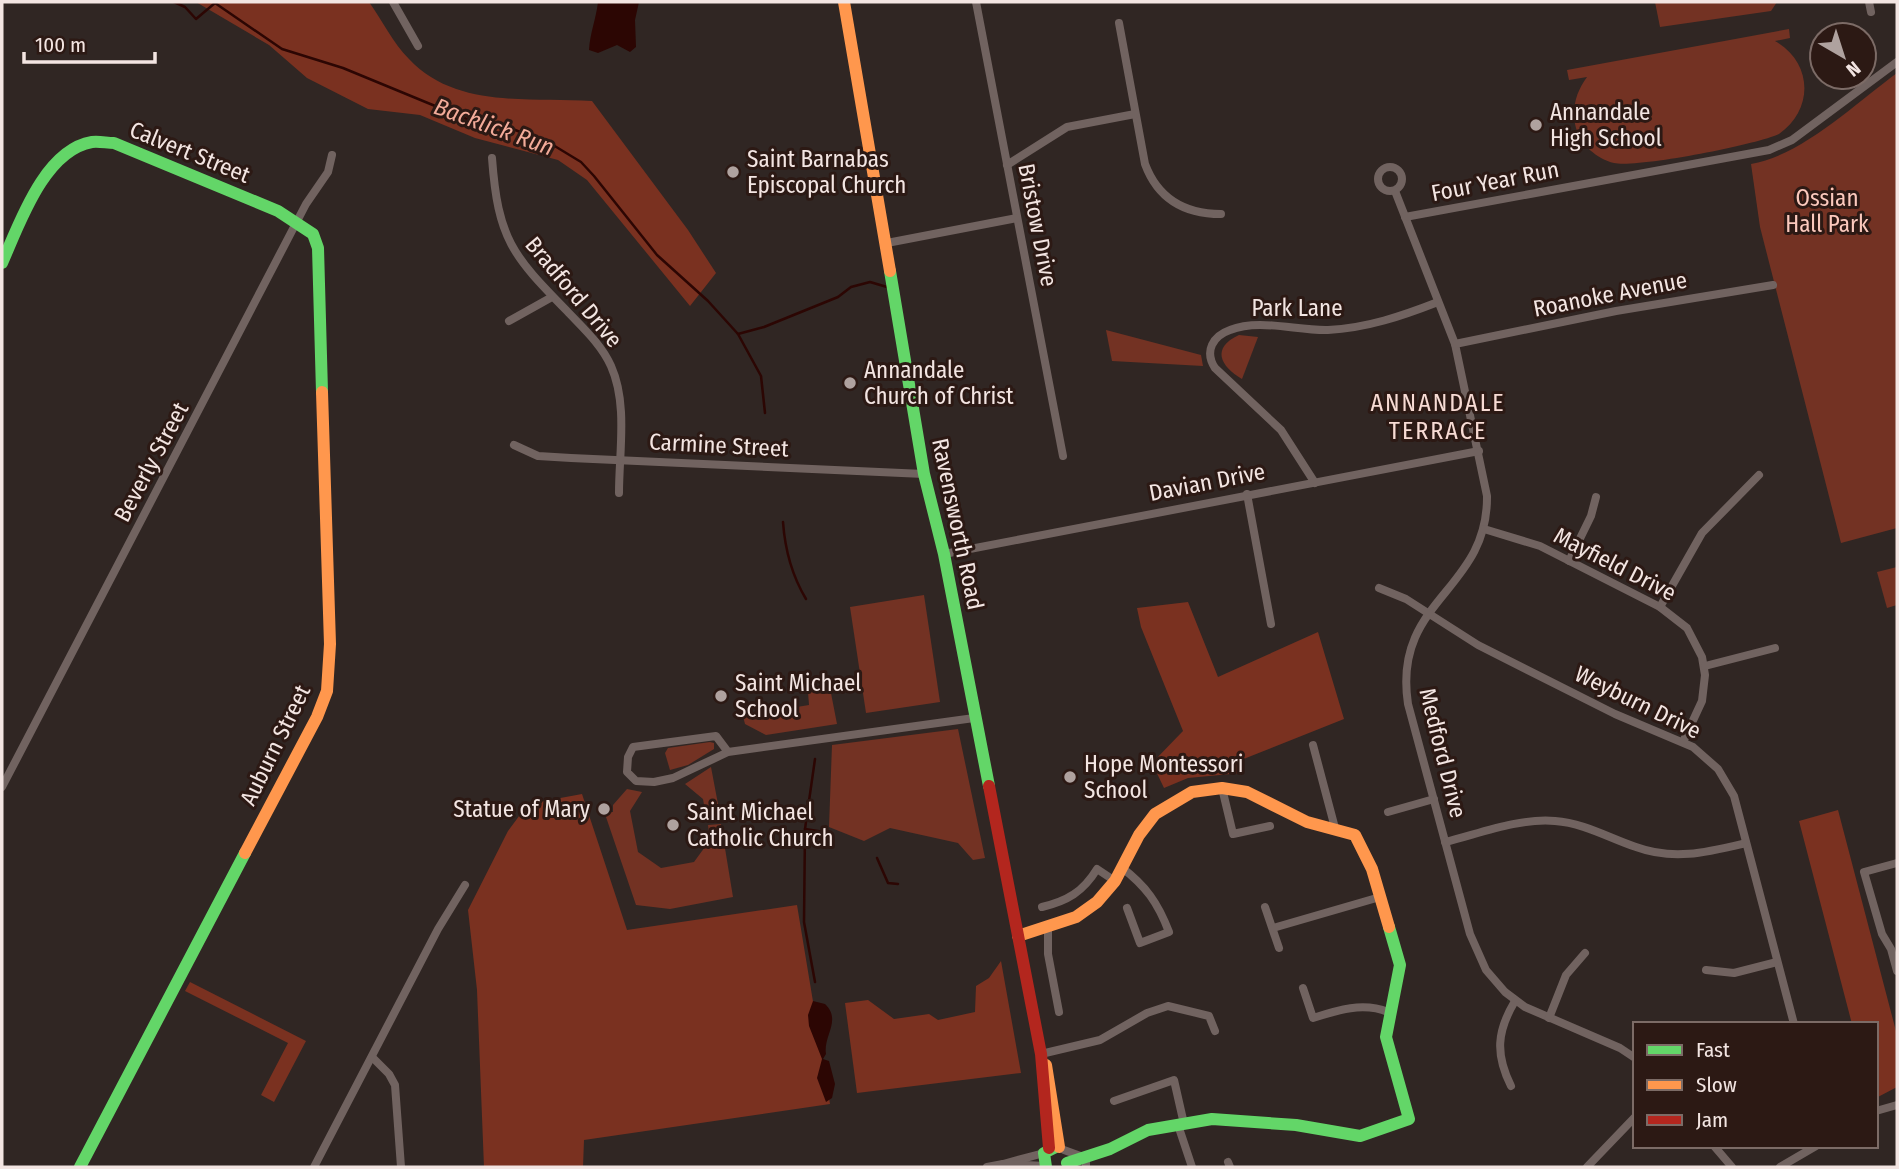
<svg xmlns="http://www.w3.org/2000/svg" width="1899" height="1169" viewBox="0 0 1899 1169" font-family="'Fira Sans Condensed',sans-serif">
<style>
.green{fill:#733223}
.forest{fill:#7a3120}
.water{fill:#2c0603}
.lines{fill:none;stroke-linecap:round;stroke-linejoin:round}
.stream{stroke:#2c0603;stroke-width:2.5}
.street{stroke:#716360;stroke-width:8}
.fast{stroke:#63d668;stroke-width:12}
.slow{stroke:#ff974d;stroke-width:12}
.jam{stroke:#b3261e;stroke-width:12}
.poi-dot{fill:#afa29f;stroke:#2c1914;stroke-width:2.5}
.labels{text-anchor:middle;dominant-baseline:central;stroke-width:6;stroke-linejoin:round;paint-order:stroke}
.poi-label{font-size:23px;fill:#f3e5e2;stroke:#2c1914;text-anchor:start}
.street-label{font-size:23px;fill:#f3e5e2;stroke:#2c1914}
.park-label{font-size:23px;fill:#fbc9bd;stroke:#2c1914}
.water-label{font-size:24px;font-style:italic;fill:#f3ab99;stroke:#2c1914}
.neighbourhood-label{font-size:24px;letter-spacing:2px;fill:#f7dbd4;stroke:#2c1914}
</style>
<rect width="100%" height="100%" fill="#302623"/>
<!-- green -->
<g class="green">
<polygon points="1655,2 1777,2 1771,11 1660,27"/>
<path d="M1789 29 1790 38 1775 41C1813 63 1814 109 1779 134 1755 145 1638 168 1614 163 1597 159 1581 145 1576 128 1571 109 1576 92 1587 77L1569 80 1567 70Z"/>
<path d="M1897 73V528L1841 543 1760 227 1751 164C1801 156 1856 103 1897 73Z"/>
<polygon points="1106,330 1201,355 1203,366 1112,361"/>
<path d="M1239 335 1258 337 1242 379C1220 366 1211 348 1239 335Z"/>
<polygon points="1897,567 1897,605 1887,608 1877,572"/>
<polygon points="924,595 940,702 866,713 850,607"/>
<polygon points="830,688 837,724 766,735 745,724 743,716 809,705 808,692"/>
<polygon points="958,729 985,858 973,860 958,843 890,828 864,841 829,827 832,745"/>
<polygon points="710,742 714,743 714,749 688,765 670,770 665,753 668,748"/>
<polygon points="711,767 721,820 707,822 703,799 685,784"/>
<polygon points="627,789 642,792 630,811 638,852 661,868 694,862 710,840 708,825 721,824 733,897 670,909 636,905 606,817 608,812 613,812 613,805"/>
</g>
<!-- forest -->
<g class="forest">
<path d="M196 2H369C382 20 393 43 409 59 456 109 529 97 592 101L688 230 716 273 690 306 587 180 558 160 475 138 420 115 368 109 307 78 269 45Z"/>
<polygon points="1188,602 1218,677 1318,632 1344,719 1241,760 1241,773 1188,778 1164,788 1152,763 1183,731 1141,627 1137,608"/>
<polygon points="582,794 627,930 797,905 830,1104 584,1140 583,1167 484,1167 477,990 468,910 508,831 528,804"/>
<polygon points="1838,810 1897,1035 1897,1087 1876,1098 1876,1024 1852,1024 1799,821"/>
<polygon points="1001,961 1021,1073 857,1093 845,1003 868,1000 894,1019 929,1014 938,1020 975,1012 976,986 989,978"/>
<polygon points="190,982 306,1041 274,1102 261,1095 288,1043 185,991"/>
</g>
<!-- water -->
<g class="water">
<path d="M598 2H639L635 20 636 47 630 52 617 45 598 53 589 50C590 33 596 19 598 2Z"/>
<path d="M813 1001 825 1004C842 1020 823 1036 826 1054L823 1059 829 1061 835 1084 832 1098 826 1102 817 1078 822 1059 809 1026 808 1015Z"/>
</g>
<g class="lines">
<!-- stream -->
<g class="stream">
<polyline points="174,2 185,7 196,19 215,3 282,49 343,68 474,122 505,126 553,145 581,162 594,176 657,255 708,301 738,334 764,327 838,297 851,287 870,282 887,287"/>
<polyline points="738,334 761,376 765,413"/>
<path d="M783 522C785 550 791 574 806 599"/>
<polyline points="815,759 805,829 804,922 815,982"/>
<polyline points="805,829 824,832"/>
<polyline points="877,858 888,883 898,884"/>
</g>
<!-- street -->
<g class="street">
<polyline points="393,2 418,46"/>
<polyline points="976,2 1063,456"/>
<polyline points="1869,2 1871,12"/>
<path d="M1119 23 1145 164C1158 199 1185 214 1221 214"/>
<path d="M492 158C498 239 512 255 567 311 583 328 601 344 611 366 628 404 619 452 619 493"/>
<polyline points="1007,165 1067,127 1135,114"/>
<circle cx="1390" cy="179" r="12"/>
<path d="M1395 191 1455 344 1487 496C1488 592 1392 599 1408 704L1470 934 1486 970 1505 992 1525 1007 1620 1048 1635 1058"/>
<polyline points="1405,217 1769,150 1792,140 1897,62"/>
<polyline points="887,243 1017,218"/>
<polyline points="509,321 552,297"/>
<polyline points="1455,344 1616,311 1773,285"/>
<polyline points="514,445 538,456 571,458 924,474"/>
<path d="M1315 483 1281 430 1215 368C1204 351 1213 336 1230 330 1259 318 1297 331 1328 330 1367 328 1402 316 1438 302"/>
<polyline points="1247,494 1271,624"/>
<polyline points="1484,529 1540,546 1660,607 1687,628 1702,657 1705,675 1702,701 1683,742"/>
<polyline points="944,554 1479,451"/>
<polyline points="1569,561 1591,516 1596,497"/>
<polyline points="1379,588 1406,599 1478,645 1615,714 1693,747 1718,769 1734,796 1794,1024"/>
<polyline points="1660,607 1702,533 1759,475"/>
<polyline points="1705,666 1775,648"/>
<polyline points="1313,745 1335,828"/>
<polyline points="728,752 716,736 633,747 628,757 627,772 636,781 654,782 673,778 728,752 974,718"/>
<polyline points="2,787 306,204 328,172 332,155"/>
<polyline points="1222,788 1233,834 1270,826"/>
<polyline points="1388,812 1434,799"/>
<path d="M1445 842C1481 833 1518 818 1555 821 1584 823 1609 838 1636 847 1674 861 1708 852 1746 843"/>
<polyline points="1897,863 1864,872 1882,934 1891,949 1897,971"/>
<path d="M1121 867C1146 886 1158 903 1169 932L1140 943 1127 908"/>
<path d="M1042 907C1067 901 1083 892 1097 869L1115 881"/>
<polyline points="1265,907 1279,948"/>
<polyline points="1048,928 1048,954 1059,1012"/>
<polyline points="1273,928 1380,897"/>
<polyline points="1706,970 1734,973 1777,962"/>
<path d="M1303 988 1313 1018C1338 1010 1363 1002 1388 1012"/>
<polyline points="1549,1018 1566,975 1585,953"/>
<polyline points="1041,1054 1100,1040 1147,1013 1168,1006 1209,1016 1215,1031"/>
<polyline points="372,1057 389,1074 395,1085 401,1167"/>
<path d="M1511 1086C1495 1054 1497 1031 1515 1001"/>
<polyline points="1114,1101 1174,1080 1184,1124"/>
<polyline points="1876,1111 1897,1105"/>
<polyline points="1178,1125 1192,1167"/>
<polyline points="1714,1146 1732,1167"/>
<polyline points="1064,1150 1086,1158 1086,1167"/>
<polyline points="1228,1162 1230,1167"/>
<polyline points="1003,1164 1044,1153"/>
<polyline points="314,1167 438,929 465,885"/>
<polyline points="987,1167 1003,1164 1045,1166"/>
<polyline points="1587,1167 1635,1117"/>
<polyline points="1780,1167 1816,1146"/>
</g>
<!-- fast -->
<g class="fast">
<path d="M2 263C19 225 44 150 92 142 99 141 107 143 114 143L278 211 313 234 318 248 322 392"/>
<polyline points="890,271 924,474 944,554 989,786"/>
<polyline points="1067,1163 1110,1149 1148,1130 1212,1119 1296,1125 1360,1136 1409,1119 1386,1037 1400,965 1389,927"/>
<polyline points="80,1167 245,853"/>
<polyline points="1046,1167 1044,1153 1056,1147"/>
</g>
<!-- slow -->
<g class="slow">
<polyline points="844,2 890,271"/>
<polyline points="245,853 317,717 327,691 330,644 322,392"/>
<polyline points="1018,936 1076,917 1097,902 1115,881 1139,835 1155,814 1192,792 1222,788 1247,792 1307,822 1355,835 1372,869 1389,927"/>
<polyline points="1046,1065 1059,1147"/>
</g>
<!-- jam -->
<polyline class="jam" points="989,786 1041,1054 1049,1148"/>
</g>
<!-- markers -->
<g class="poi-dot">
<circle cx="1536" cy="125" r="7"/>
<circle cx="733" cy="172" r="7"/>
<circle cx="850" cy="383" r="7"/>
<circle cx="721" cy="696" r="7"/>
<circle cx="1070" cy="777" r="7"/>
<circle cx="604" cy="809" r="7"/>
<circle cx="673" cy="825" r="7"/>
</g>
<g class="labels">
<!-- poi labels -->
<g class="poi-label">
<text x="1550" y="112">Annandale<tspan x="1550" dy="26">High School</tspan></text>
<text x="747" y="159">Saint Barnabas<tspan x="747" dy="26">Episcopal Church</tspan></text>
<text x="864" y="370">Annandale<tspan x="864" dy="26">Church of Christ</tspan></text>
<text x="735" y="683">Saint Michael<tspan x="735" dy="26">School</tspan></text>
<text x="1084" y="764">Hope Montessori<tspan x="1084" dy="26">School</tspan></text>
<text x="590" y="809" text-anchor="end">Statue of Mary</text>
<text x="687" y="812">Saint Michael<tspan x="687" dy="26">Catholic Church</tspan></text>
</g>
<!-- street labels -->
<g class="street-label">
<text transform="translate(190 152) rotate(22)">Calvert Street</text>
<text transform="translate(1495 181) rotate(-11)">Four Year Run</text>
<text transform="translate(1038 225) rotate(79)">Bristow Drive</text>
<text transform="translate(574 292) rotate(50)">Bradford Drive</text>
<text transform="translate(1610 294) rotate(-11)">Roanoke Avenue</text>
<text x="1297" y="308">Park Lane</text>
<text transform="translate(719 445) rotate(3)">Carmine Street</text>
<text transform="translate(151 462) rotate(-62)">Beverly Street</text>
<text transform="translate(1207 482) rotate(-11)">Davian Drive</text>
<text transform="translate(958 524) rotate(78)">Ravensworth Road</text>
<text transform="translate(1615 564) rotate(27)">Mayfield Drive</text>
<text transform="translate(1638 702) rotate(26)">Weyburn Drive</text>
<text transform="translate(275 745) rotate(-64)">Auburn Street</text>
<text transform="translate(1443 753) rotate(76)">Medford Drive</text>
</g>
<!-- park labels -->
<g class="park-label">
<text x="1827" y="198">Ossian<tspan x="1827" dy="26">Hall Park</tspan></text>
</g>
<!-- water labels -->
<g class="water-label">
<text transform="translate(494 127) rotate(20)">Backlick Run</text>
</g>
<!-- neighbourhood labels -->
<g class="neighbourhood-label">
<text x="1438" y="403">ANNANDALE<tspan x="1438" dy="28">TERRACE</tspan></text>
</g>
</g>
<!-- border -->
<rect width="1899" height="1169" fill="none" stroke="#f3e5e2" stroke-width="7"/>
<!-- legend -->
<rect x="1633" y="1022" width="245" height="126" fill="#2c1914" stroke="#7c6b66" stroke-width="2"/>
<rect x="1647" y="1045" width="35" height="10" fill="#63d668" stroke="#7c6b66" stroke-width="2"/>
<text x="1696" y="1057" font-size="21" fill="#f3e5e2">Fast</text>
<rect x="1647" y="1080" width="35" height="10" fill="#ff974d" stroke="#7c6b66" stroke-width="2"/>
<text x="1696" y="1092" font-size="21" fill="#f3e5e2">Slow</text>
<rect x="1647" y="1115" width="35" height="10" fill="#b3261e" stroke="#7c6b66" stroke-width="2"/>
<text x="1696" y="1127" font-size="21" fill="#f3e5e2">Jam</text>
<!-- north arrow -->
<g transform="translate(1843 56) rotate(141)"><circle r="33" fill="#2c1914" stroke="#7c6b66" stroke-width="2"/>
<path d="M0-5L12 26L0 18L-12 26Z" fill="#afa29f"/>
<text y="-10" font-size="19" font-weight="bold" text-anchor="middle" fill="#f3e5e2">N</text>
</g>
<!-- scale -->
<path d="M24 52v10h131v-10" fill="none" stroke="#f3e5e2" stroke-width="3.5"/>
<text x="35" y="52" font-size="21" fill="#f3e5e2" stroke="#2c1914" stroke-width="5" paint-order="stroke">100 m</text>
</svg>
